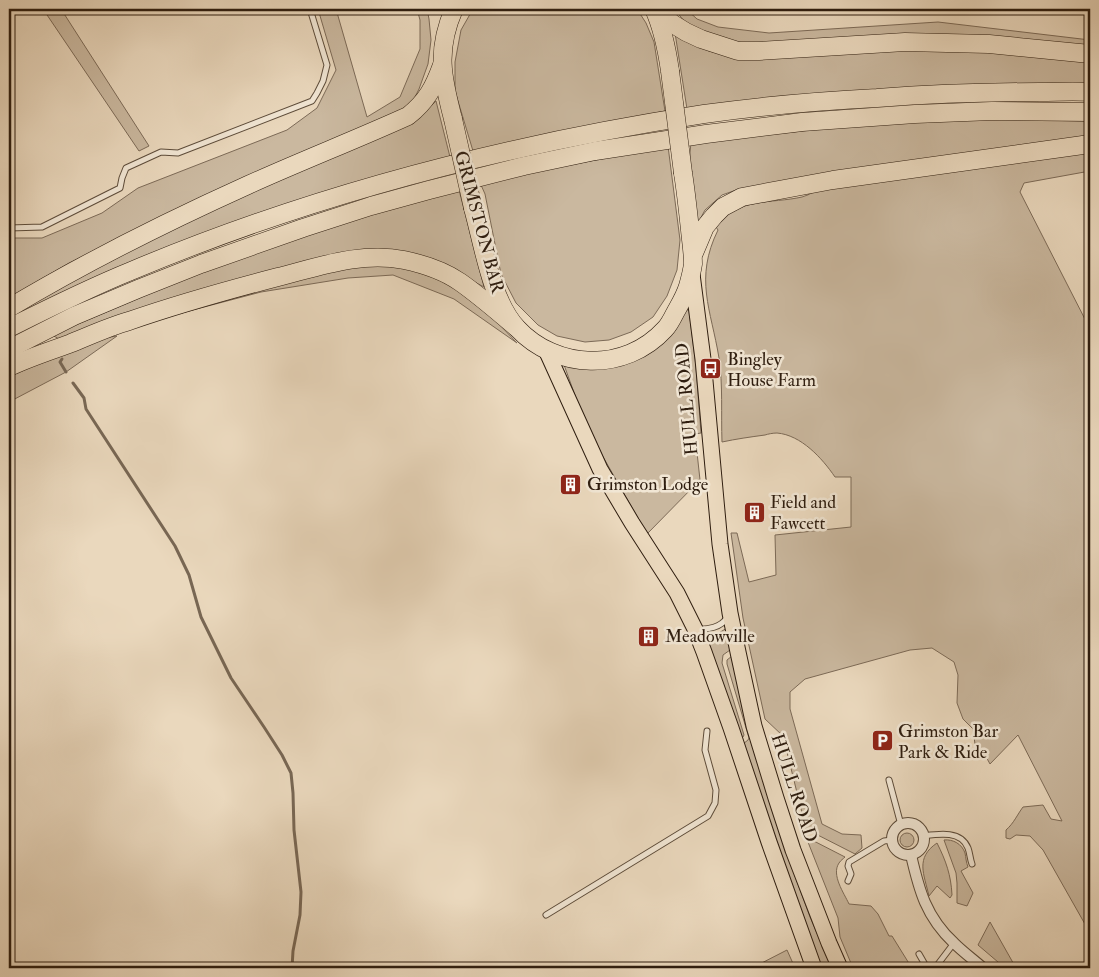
<svg xmlns="http://www.w3.org/2000/svg" width="1099" height="977" viewBox="0 0 1099 977" font-family="'IM FELL Double Pica',serif">
<style>
.green{fill:#cab89f;stroke:#7c6a57}
.lines{fill:none;stroke-linecap:round;stroke-linejoin:round}
.stream{stroke:#786754;stroke-width:3}
.lane-casing{stroke:#5d4c3a;stroke-width:7}
.street-casing{stroke:#5d4c3a;stroke-width:12}
.primary-casing{stroke:#2e1d0f;stroke-width:17}
.highway-casing{stroke:#2e1d0f;stroke-width:19}
.lane{stroke:#f1e6d4;stroke-width:5}
.street{stroke:#f1e6d4;stroke-width:10}
.primary{stroke:#ead8bd;stroke-width:15}
.highway{stroke:#ead8bd;stroke-width:18}
.highway-bridge-casing{stroke:#2e1d0f;stroke-width:19;stroke-linecap:butt}
.highway-bridge{stroke:#ead8bd;stroke-width:18}
.labels{text-anchor:middle;dominant-baseline:central;stroke-width:5;stroke-linejoin:round;paint-order:stroke}
.street-label{font-size:18px;fill:#2e1d0f;stroke:#f1e6d4}
.poi-label{font-size:18px;fill:#2e1d0f;stroke:#f1e6d4;text-anchor:start}
</style>
<rect width="100%" height="100%" fill="#ead8bd"/>
<filter id="stains"><feTurbulence type="fractalNoise" baseFrequency=".004" numOctaves="4"/><feColorMatrix values="0 0 0 0 .2 0 0 0 0 .09 0 0 0 0 .02 0 0 0 .5 -.17"/></filter>
<radialGradient id="worn" r=".72"><stop offset=".6" stop-color="#630" stop-opacity="0"/><stop offset="1" stop-color="#630" stop-opacity=".3"/></radialGradient>
<!-- green -->
<g class="green">
<polygon points="43,9 61,9 149,146 139,151"/>
<polygon points="318,9 336,9 367,117 400,97 420,49 420,20 417,9 427,9 429,19 431,40 428,64 419,89 411,105 392,116 164,217 69,263 9,298 9,238 42,238 102,213 138,188 287,130 317,108 336,70"/>
<polygon points="473,9 637,9 646,23 654,42 665,111 473,151 455,91 455,62 461,30"/>
<polygon points="674,9 686,9 697,19 718,27 769,33 938,22 1090,40 1090,48 762,44 735,42 709,35 686,23"/>
<polygon points="675,33 709,51 734,57 841,51 979,49 1090,60 1090,87 940,87 810,94 687,109"/>
<polygon points="436,101 450,157 24,311 21,307 176,224 425,112"/>
<polygon points="975,119 1090,121 1090,139 739,189 722,195 705,210 698,223 688,172 691,143 867,124"/>
<polygon points="668,146 680,240 677,270 667,296 653,317 631,332 609,340 585,342 557,336 538,325 516,303 501,274 485,194 481,185 528,173"/>
<path d="M1090 150V171L1024 183 1020 192 1090 329V933L1043 850 1030 836 1016 835 1010 839 1006 838V830C1014 823 1017 815 1023 807L1043 805 1051 819 1062 821 1018 735 990 764 984 753 976 752 973 729 963 719 957 703 958 675 954 662 932 648 910 650 805 679 790 692V709L822 824 842 834 861 835 862 848 855 854 806 829 783 736 765 719 743 618 731 533H737L749 582 776 575 775 535 851 527V477H835C822 458 801 435 777 433 773 433 768 434 765 435 750 437 736 439 722 442 721 414 723 385 719 358 711 309 694 279 718 230L716 227C737 197 771 204 802 197 810 195 818 189 826 185Z"/>
<polygon points="459,190 484,287 458,273 387,250 61,340 52,335 205,270 358,218"/>
<polygon points="362,265 393,265 424,272 454,286 476,300 517,343 454,299 393,275 348,278 261,292 170,316 261,286"/>
<polygon points="684,310 689,310 696,367 701,433 695,434 700,480 647,534 602,455 581,412 563,362 616,362"/>
<path d="M117 336 66 372 9 402V377C43 362 79 341 117 336Z"/>
<polygon points="727,628 730,650 723,655 722,663 744,735 743,737 741,738 703,636 717,634"/>
<polygon points="732,656 787,854 810,917 832,968 822,968 808,932 743,744 748,740 749,738 727,664 727,660"/>
<circle cx="907" cy="840" r="7"/>
<path d="M806 837 845 857C843 859 841 860 839 863 831 875 844 893 849 904L871 906 878 914 889 936H892L910 965V968H853L840 937 838 918Z"/>
<path d="M944 840C953 839 962 844 965 853 966 858 966 862 968 867L961 871 973 893 967 906 957 903V883L956 873Z"/>
<path d="M937 843C946 861 951 875 952 895L950 898 937 886 929 896C924 874 915 858 937 843Z"/>
<polygon points="990,922 1016,968 1005,968 978,945"/>
<polygon points="787,950 795,968 752,968"/>
</g>
<g class="lines">
<!-- stream -->
<g class="stream">
<polyline points="62,359 60,362 66,372"/>
<polyline points="73,383 84,398 86,409 175,546 189,575 201,617 231,678 264,727 282,755 291,773 293,793 294,830 301,892 300,915 293,951 292,968"/>
</g>
<defs>
<g id="lane">
<polyline points="9,228 42,227 120,188 122,178 126,168 161,152 178,153 312,101 317,93 323,81 327,65 310,9"/>
<path d="M697 629C708 630 721 627 727 618"/>
<polyline points="889,780 901,825"/>
<path d="M923 836C938 834 961 830 968 848 970 853 970 859 972 864"/>
<polyline points="848,881 851,874 848,866 849,862 884,841 892,840"/>
<polyline points="546,915 708,816 715,803 716,790 705,750 707,731"/>
<polyline points="919,954 927,968"/>
<polyline points="935,968 954,943"/>
</g>
<g id="street">
<circle cx="908" cy="839" r="16"/>
<path d="M911 855C919 890 926 917 954 943 963 952 974 960 983 968"/>
</g>
<g id="primary">
<polyline points="692,274 703,359 720,544 730,613 738,652 754,726 776,798 793,850 829,943 840,968"/>
<polyline points="546,350 600,469 632,523 677,593 695,629 704,652 731,728 769,842 814,968"/>
</g>
<g id="highway">
<path d="M654 9C663 29 667 50 670 71"/>
<polyline points="655,9 673,24 686,32 701,39 738,51 759,51 905,42 989,44 1090,54"/>
<path d="M453 119C442 77 436 50 454 9"/>
<path d="M473 208C483 244 491 300 517 328 556 370 625 373 665 329 669 325 672 319 675 313 680 304 685 296 688 286 690 279 692 271 693 264 693 253 691 241 690 230 688 211 686 192 683 173"/>
<polyline points="694,253 705,227 714,216 723,207 742,197 833,180 1090,144"/>
<path d="M9 308C86 262 166 222 248 185 301 161 355 140 408 116 427 101 434 87 442 65"/>
<path d="M9 328C49 308 89 288 131 271 314 194 508 144 704 114 761 106 819 101 877 98 931 94 985 92 1040 92 1057 92 1073 91 1090 92"/>
<polyline points="9,349 74,316 138,289 201,264 303,228 371,206 429,190 524,166 595,151 706,134 802,122 915,114 992,111 1090,112"/>
<path d="M9 367C28 358 49 351 69 344 89 336 108 327 129 321 178 304 228 290 278 277 318 267 362 251 404 260 423 264 444 271 460 282 480 296 498 312 516 327"/>
</g>
</defs>
<!-- lane casing -->
<use href="#lane" class="lane-casing"/>
<!-- street casing -->
<use href="#street" class="street-casing"/>
<!-- primary casing -->
<use href="#primary" class="primary-casing"/>
<!-- highway casing -->
<use href="#highway" class="highway-casing"/>
<!-- lane -->
<use href="#lane" class="lane"/>
<!-- street -->
<use href="#street" class="street"/>
<!-- primary -->
<use href="#primary" class="primary"/>
<!-- highway -->
<use href="#highway" class="highway"/>
<defs>
<g id="highway-bridge">
<polyline points="670,71 683,173"/>
<polyline points="453,119 473,208"/>
</g>
</defs>
<!-- highway-bridge casing -->
<use href="#highway-bridge" class="highway-bridge-casing"/>
<!-- highway-bridge -->
<use href="#highway-bridge" class="highway-bridge"/>
</g>
<!-- icons -->
<defs>
<symbol id="bus-square" viewBox="-11 -11 22 22"><rect x="-9" y="-9" width="18" height="18" rx="4" fill="#8f2418" stroke="#f1e6d4"/><path d="M-5-6H5V4H4V6H2V4H-2V6H-4V4H-5ZM-3.5-4V0h7V-4ZM-3.5 1.2v1.5H-2V1.2ZM2 1.2v1.5H3.5V1.2Z" fill="#fff"/></symbol>
<symbol id="building-square" viewBox="-11 -11 22 22"><rect x="-9" y="-9" width="18" height="18" rx="4" fill="#8f2418" stroke="#f1e6d4"/><path d="M-4-6H4V6H1V3H-1V6H-4ZM-2.5-4.3h1.7v1.8h-1.7ZM.8-4.3h1.7v1.8H.8ZM-2.5-1h1.7V.8h-1.7ZM.8-1h1.7V.8H.8Z" fill="#fff"/></symbol>
<symbol id="parking-square" viewBox="-11 -11 22 22"><rect x="-9" y="-9" width="18" height="18" rx="4" fill="#8f2418" stroke="#f1e6d4"/><path d="M-3.5-5.5H1a3.5 3.5 0 0 1 0 7H-1V5.5H-3.5ZM-1-3.4V-.6H.8a1.4 1.4 0 0 0 0-2.8Z" fill="#fff"/></symbol>
</defs>
<g fill-rule="evenodd">
<use href="#bus-square" x="698" y="356" width="25" height="25"/>
<use href="#building-square" x="558" y="472" width="25" height="25"/>
<use href="#building-square" x="742" y="500" width="25" height="25"/>
<use href="#building-square" x="636" y="624" width="25" height="25"/>
<use href="#parking-square" x="870" y="728" width="25" height="25"/>
</g>
<g class="labels">
<!-- street labels -->
<g class="street-label">
<text transform="translate(479 222) rotate(75)">GRIMSTON BAR</text>
<text transform="translate(687 399) rotate(-95)">HULL ROAD</text>
<text transform="translate(794 788) rotate(72)">HULL ROAD</text>
</g>
<!-- poi labels -->
<g class="poi-label">
<text x="727" y="359">Bingley<tspan x="727" dy="21">House Farm</tspan></text>
<text x="587" y="484">Grimston Lodge</text>
<text x="770" y="502">Field and<tspan x="770" dy="21">Fawcett</tspan></text>
<text x="665" y="636">Meadowville</text>
<text x="898" y="731">Grimston Bar<tspan x="898" dy="21">Park &amp; Ride</tspan></text>
</g>
</g>
<!-- margin -->
<rect width="1099" height="977" fill="none" stroke="#ead8bd" stroke-width="30"/>
<rect x="10" y="10" width="1079" height="957" fill="none" stroke="#2e1d0f" stroke-width="2.5"/>
<rect x="15" y="15" width="1069" height="947" fill="none" stroke="#2e1d0f"/>
<rect width="100%" height="100%" filter="url(#stains)"/>
<rect width="100%" height="100%" fill="url(#worn)"/>
</svg>
